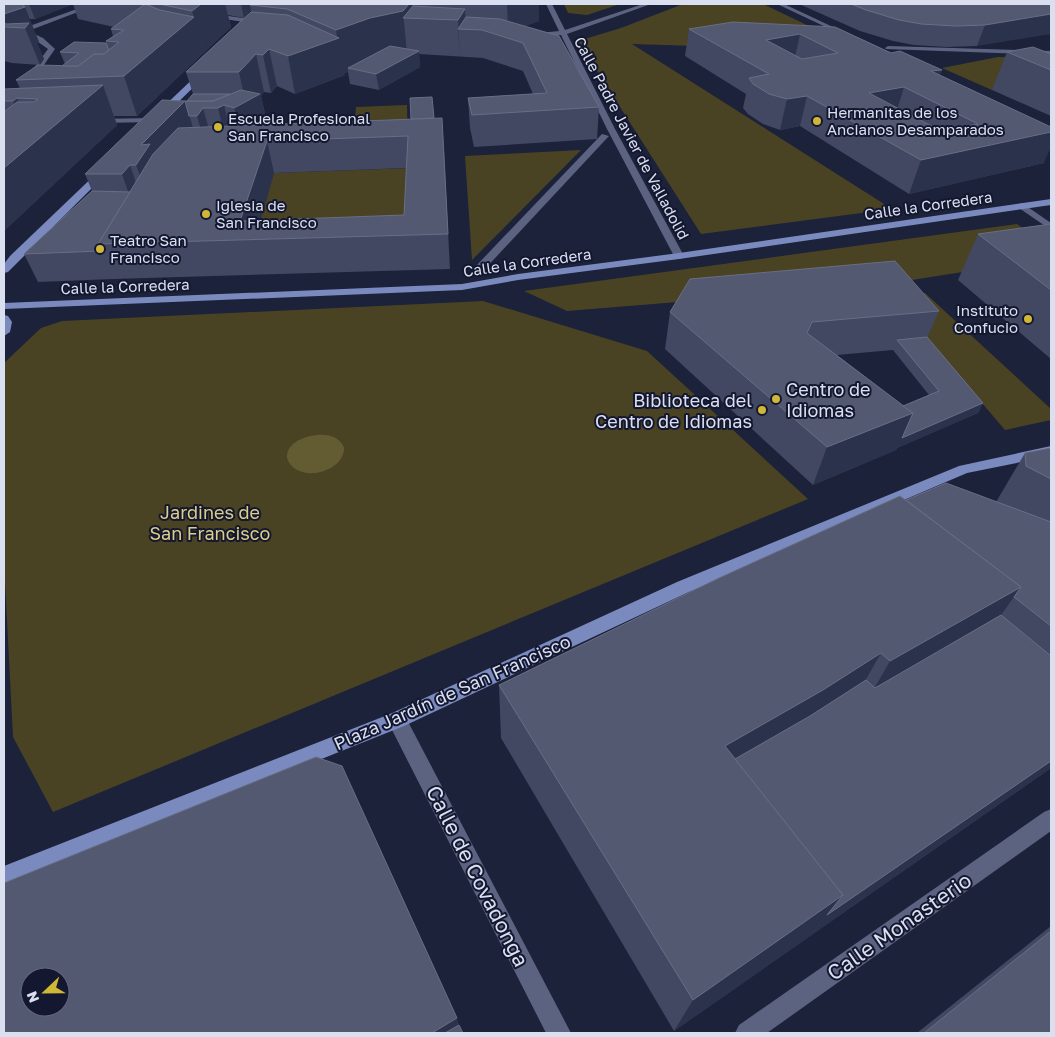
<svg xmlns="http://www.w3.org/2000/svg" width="1055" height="1037" viewBox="0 0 1055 1037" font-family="'Golos Text',sans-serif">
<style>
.green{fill:#4a4323}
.water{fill:#635b31}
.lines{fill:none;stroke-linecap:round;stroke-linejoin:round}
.minor{fill:#5b6380;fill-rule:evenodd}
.major{fill:#7b8abe;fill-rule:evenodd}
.wall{fill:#424862;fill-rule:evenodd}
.shaded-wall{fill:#2b324b}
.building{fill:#525971;stroke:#686e85;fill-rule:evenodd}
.poi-dot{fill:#d1b736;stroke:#131830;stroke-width:2}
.labels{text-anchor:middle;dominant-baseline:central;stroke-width:4;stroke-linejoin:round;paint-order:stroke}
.far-poi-label{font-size:15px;fill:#dbe0f1;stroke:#131830;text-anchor:start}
.far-street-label{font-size:15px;fill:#dbe0f1;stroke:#131830}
.poi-label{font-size:18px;fill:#dbe0f1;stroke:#131830;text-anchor:start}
.park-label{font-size:18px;fill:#dccd88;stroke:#131830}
.street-label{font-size:18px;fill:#dbe0f1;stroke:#131830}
.near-street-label{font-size:21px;fill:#dbe0f1;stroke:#131830}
</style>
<rect width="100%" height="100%" fill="#1b223a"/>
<!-- green -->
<g class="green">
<polygon points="564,4 620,4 587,15 568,13"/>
<polygon points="683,4 763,4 861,51 632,44 892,209 701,234 578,41 621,28"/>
<polygon points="998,57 1051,58 1043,79 992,90 942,68"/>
<polygon points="407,105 408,151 352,153 356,107"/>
<polygon points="581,150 472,260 465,156"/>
<polygon points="411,168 408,250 250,256 274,173"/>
<polygon points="1017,224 1051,249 1051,258 874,286 567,311 524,291"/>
<polygon points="925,293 1051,409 1051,420 1005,430 891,297"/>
<polygon points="483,301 647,351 808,499 53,812 13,737 4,562 4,363 41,328 62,321"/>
</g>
<!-- water -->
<path class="water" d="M316 435C328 434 338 436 344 447 345 474 295 484 287 458 286 443 303 437 316 435Z"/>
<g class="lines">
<!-- minor -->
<g class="minor">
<polygon points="91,4 99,4 28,31 43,38 55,49 20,99 4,108 4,103 14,95 48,49 28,35 4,31 4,27 21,29"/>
<polygon points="546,4 552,4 565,30 643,4 651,4 567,34 615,129 684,256 683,258 679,259 674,256 607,129 561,35 530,38 527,36 530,34 559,31"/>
<polygon points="777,4 784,4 850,35 845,36"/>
<polygon points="208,13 262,21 265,23 262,25 206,16 206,14"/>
<polygon points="888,46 1051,51 1051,55 886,49 885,48"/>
<polygon points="155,118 159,120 158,122 95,123 91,121 95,119"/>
<polygon points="602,134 609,136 483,271 475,271 474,269 475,267"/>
<polygon points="1022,203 1051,223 1051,230 1019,208 1019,204"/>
<polygon points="397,712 404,714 571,1033 546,1033 390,726 388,720 390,714"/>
<polygon points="1051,809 1051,831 767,1033 735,1033 739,1025 1044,812"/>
</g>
<!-- major -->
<g class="major">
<polygon points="201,71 208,73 164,116 158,116 158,112"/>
<polygon points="104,168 107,169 107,173 8,272 4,273 4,264 10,256 101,169"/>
<polygon points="1051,199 1051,205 679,259 518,280 462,290 4,309 4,303 462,284 518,274 679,253"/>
<polygon points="4,315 8,316 12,322 10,332 4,336"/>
<polygon points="1051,446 1051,456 967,473 689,592 404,726 4,886 4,866 390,714 677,582 959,466"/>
</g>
</g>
<!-- wall -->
<g class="wall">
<path d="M4 4H539V21L525 26 599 107 597 139 474 147 470 128 468 98 533 94 523 71 483 58 419 54 420 67 379 90 350 84 348 72 344 73 345 75 295 94 277 86 271 93 264 92 261 96 266 118 253 125 434 118 444 150 450 269 113 279 38 282 24 254 92 191 85 174 187 101 193 94 186 72 251 12V10L244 18 228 15 231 27 137 116H114L117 125 4 231V89L20 88 16 80 62 66 65 64 60 52 106 43V41L113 36 111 29 114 27 78 19 73 4 35 19H29L39 42 37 43 44 59 40 65 12 63 4 61ZM406 168 404 215 260 221 274 173Z"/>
<polygon points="799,4 1051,4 977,46 947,47 914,45 893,41 860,31"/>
<polygon points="835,27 940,75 1044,163 909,194 800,126 780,130 763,124 748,114 743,108 746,94 685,56 689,29"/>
<polygon points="1007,52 1051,54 1051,116 992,90"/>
<polygon points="1051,224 1051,359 958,280 978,234"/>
<path d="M939 311 927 338 983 403 978 413 897 448 896 450 813 485 665 349 670 312ZM893 350 929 395 903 406 837 355Z"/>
<polygon points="1051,448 1051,768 810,936 674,1031 501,738 499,685 906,500 996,502 1025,453"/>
<polygon points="1051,926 1051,1033 917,1033"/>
</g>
<!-- shaded-wall -->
<g class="shaded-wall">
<polygon points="29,4 73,4 35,19"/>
<polygon points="201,4 225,4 231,27 204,53 192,11"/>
<polygon points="241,4 258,4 250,5 251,10 244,18"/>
<polygon points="409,4 412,4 414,18 403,18 403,11"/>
<polygon points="507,4 539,4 539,21 508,33"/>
<polygon points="25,7 39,42 37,43 44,59 40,65 25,28 4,27 4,14"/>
<polygon points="465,9 466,29 458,29 460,56 458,20"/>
<polygon points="403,11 407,53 348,68 348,72 344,73 345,75 295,94 288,56 337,38 336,30 370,18"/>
<polygon points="1051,14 1051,34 977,46 985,25"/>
<polygon points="194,17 204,53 137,116 124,76"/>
<polygon points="800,34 794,62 766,40"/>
<polygon points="269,49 277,86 271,93 263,55"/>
<polygon points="419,51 420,67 379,90 376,74"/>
<polygon points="256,54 264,92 261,96 266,118 241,132 234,108 224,105 230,130 224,133 218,108 244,95 239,72"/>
<polygon points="942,70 931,99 931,71"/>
<polygon points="103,85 117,125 4,231 4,168"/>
<polygon points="904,87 895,117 869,93"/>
<polygon points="807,96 800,126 780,130 787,99"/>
<polygon points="17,98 34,139 31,142 13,101"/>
<polygon points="185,101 197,141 152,209 136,165 141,145"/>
<polygon points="203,108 210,133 204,141 197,116"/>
<polygon points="442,118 444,150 450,269 448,234"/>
<polygon points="1051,132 1051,147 1044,163 909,194 921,160"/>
<polygon points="267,141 274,173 255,239 240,221"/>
<polygon points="130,165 145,209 131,200 122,174"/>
<polygon points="983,403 978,413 897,448 896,450 813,485 827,447 913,413"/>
<polygon points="1021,587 981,643 859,715 890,661"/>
<polygon points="881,653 850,707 716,771 725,746"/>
<polygon points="1051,761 1051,768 810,936 827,915"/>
<polygon points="843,895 810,936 674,1031 693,1000"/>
<polygon points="457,1018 462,1033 432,1033"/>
</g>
<!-- building -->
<g class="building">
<polygon points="4,4 21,4 25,7 4,14"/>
<polygon points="145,4 160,10 194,17 124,76 16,80 38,65 78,66 94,54 104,54 119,42 106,41 124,30 111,29"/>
<polygon points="159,4 201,4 192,11"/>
<polygon points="252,4 409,4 403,11 370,18 336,30 287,9 250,5"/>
<polygon points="851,4 1051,4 1051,14 985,25 955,26 921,24 899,20 866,10"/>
<polygon points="413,6 465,9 458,20 403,18"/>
<polygon points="251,12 288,15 339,38 288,56 269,49 263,55 256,54 239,72 186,72"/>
<polygon points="466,17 500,19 559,36 599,107 472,115 468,98 547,93 523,43 482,30 458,29"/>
<path d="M733 22 835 27 891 53 900 51 942 70 931 71 1051 127V132L921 160 807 96 787 99 769 94 753 84 749 78 769 74 689 29ZM800 34 838 53 802 59 766 40ZM904 87 978 124 941 131 869 93Z"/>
<polygon points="4,23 6,24 29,23 25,28 4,27"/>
<polygon points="74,42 106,43 109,50 104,54 94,54 78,66 62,66 79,53 60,52"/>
<polygon points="390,46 419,51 376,74 348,68"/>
<polygon points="1033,47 1051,54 1051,70 1007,52"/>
<polygon points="103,85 4,168 4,112 17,102 34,102 38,99 17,98 13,101 4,101 4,89"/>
<polygon points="241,90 260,94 234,108 224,105 218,108 203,108 197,116 189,116 185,101 213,101"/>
<polygon points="193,94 230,94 213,101 187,101"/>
<polygon points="432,97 434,118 411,119 410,98"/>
<polygon points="162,100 185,101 141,145 150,144 136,165 130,165 122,174 85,174"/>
<path d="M442 118 448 234 98 244 153 154 178 128ZM408 136 404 215 240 221 267 141Z"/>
<polygon points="92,191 130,192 98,244 101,251 24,254"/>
<polygon points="1051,224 1051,290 978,234"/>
<polygon points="895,261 939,311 812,322 807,333 913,413 827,447 670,312 690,279"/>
<polygon points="927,337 983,403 902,438 913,413 903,406 939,391 897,340"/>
<polygon points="1051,448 1051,479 1026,466 1025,453"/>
<polygon points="946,483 1051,522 1051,626 1014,597 1021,587 906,500"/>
<polygon points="900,496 1021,587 890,661 881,653 823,690 725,746 843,895 693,1000 499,685 719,578"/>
<polygon points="1001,615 1051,656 1051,761 827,915 843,895 735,759 810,716 866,680 875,688"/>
<path d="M316 757 342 766 457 1018 432 1033H4V883ZM30 977H60V1007H30Z"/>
<polygon points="1051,931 1051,1033 924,1033"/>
<polygon points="459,1025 463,1033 445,1033"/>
</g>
<!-- markers -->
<g class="poi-dot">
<circle cx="817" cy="121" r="5"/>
<circle cx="218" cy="127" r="5"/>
<circle cx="206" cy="214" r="5"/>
<circle cx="100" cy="249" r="5"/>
<circle cx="1028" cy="319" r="5"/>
<circle cx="776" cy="399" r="5"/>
<circle cx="762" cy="410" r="5"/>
</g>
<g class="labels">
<!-- far-poi labels -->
<g class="far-poi-label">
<text x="827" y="112">Hermanitas de los<tspan x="827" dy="17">Ancianos Desamparados</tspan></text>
<text x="228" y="118">Escuela Profesional<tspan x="228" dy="17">San Francisco</tspan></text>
<text x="216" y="205">Iglesia de<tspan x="216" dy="17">San Francisco</tspan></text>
<text x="110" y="240">Teatro San<tspan x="110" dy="17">Francisco</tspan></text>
<text x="1018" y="310" text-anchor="end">Instituto<tspan x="1018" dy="17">Confucio</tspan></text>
</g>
<!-- far-street labels -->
<g class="far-street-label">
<text transform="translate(632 138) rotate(62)">Calle Padre Javier de Valladolid</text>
<text transform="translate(928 205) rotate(-8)">Calle la Corredera</text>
<text transform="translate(527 262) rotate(-8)">Calle la Corredera</text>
<text transform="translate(125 286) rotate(-2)">Calle la Corredera</text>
</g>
<!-- poi labels -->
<g class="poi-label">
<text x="786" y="389">Centro de<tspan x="786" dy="21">Idiomas</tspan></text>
<text x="752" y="400" text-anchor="end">Biblioteca del<tspan x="752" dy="21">Centro de Idiomas</tspan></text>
</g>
<!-- park labels -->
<g class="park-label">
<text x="210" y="512">Jardines de<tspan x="210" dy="21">San Francisco</tspan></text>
</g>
<!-- street labels -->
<g class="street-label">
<text transform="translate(452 692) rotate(-24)">Plaza Jardín de San Francisco</text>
</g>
<!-- near-street labels -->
<g class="near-street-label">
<text transform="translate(478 876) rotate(63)">Calle de Covadonga</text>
<text transform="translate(899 926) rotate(-35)">Calle Monasterio</text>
</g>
</g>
<!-- border -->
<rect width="1055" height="1037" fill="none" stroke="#dbe0f1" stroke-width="10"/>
<!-- north arrow -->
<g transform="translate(45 992) rotate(248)"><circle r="24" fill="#131830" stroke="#63687d"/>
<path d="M0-4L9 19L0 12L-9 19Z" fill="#d1b736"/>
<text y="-8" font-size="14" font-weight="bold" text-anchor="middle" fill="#dbe0f1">N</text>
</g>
</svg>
